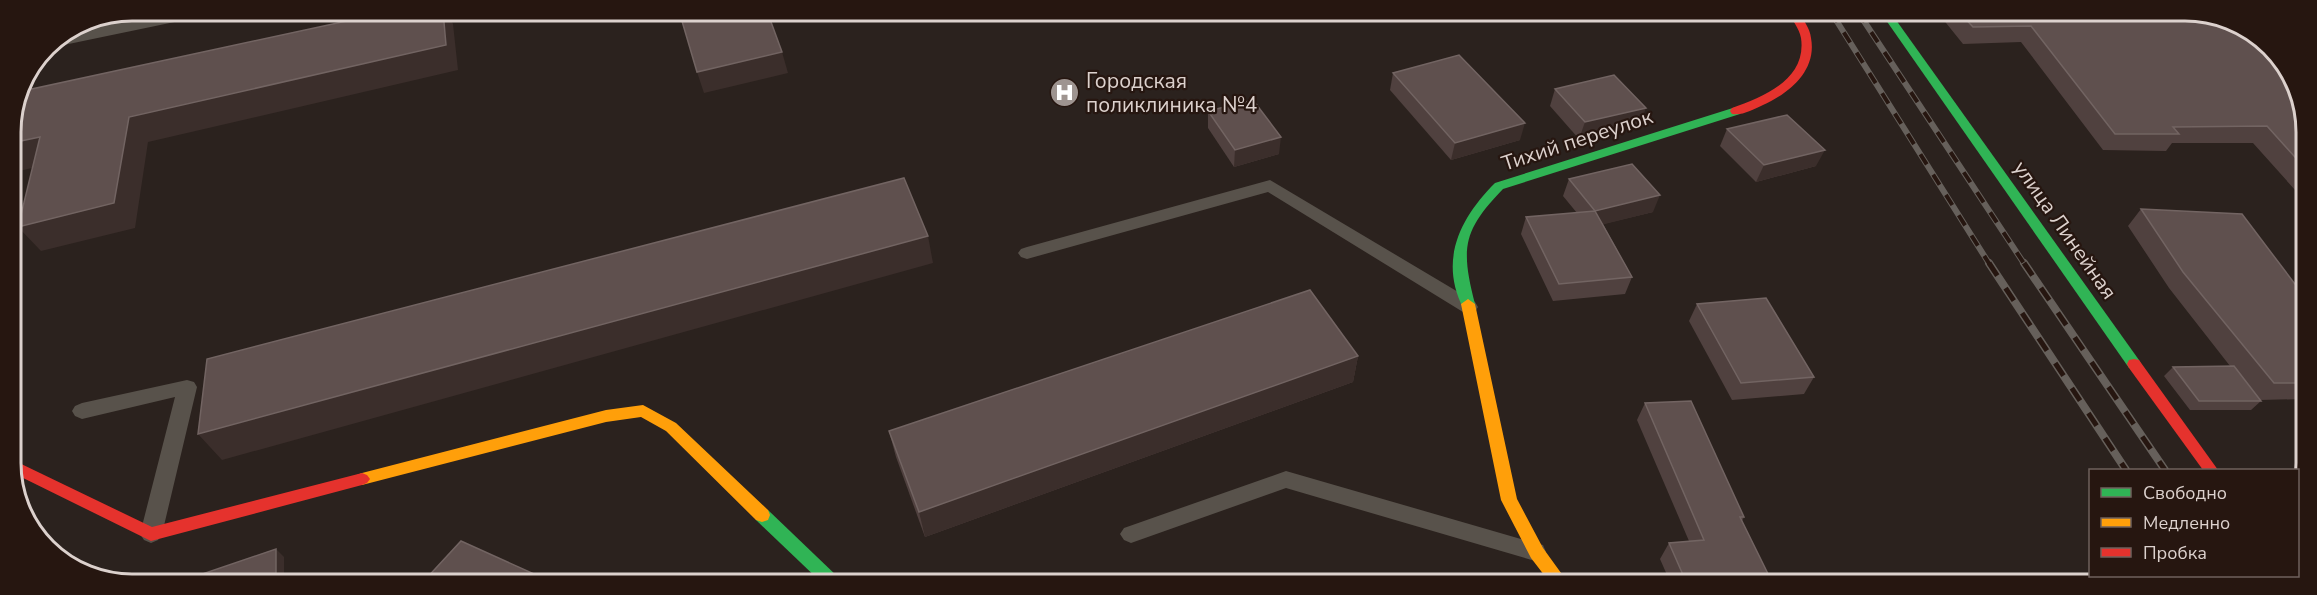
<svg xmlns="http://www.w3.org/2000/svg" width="2317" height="595" viewBox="0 0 2317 595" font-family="'Nunito Sans',sans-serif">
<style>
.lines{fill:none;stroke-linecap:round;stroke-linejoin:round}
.lane{fill:#58524b;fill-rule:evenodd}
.street{fill:#58524b;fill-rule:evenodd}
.fast{fill:#30b455;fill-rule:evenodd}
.slow{fill:#ff9f0a;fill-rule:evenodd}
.jam{fill:#e5322d;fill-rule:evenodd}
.rail-far1-casing{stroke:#66605b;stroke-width:6}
.rail-casing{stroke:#66605b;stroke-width:8}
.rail-far1{stroke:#261610;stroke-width:4;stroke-dasharray:12;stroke-linecap:butt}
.rail{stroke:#261610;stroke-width:5;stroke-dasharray:15;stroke-linecap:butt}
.wall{fill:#50413f}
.shaded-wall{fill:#3b2e2b}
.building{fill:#5f504e;stroke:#726462;stroke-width:1.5}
.labels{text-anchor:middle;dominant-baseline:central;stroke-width:4.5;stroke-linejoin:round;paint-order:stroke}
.poi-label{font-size:21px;fill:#dcd1cd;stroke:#261610;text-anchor:start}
.street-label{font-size:21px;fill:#dcd1cd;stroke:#261610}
.rim{fill:none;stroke:#dcd1cd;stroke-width:3}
</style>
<rect width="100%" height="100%" fill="#2b221e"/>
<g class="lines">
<!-- lane -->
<g class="lane">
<polygon points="1270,180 1475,302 1478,307 1475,312 1469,314 1463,312 1268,192 1027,259 1021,257 1018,253 1021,249 1027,247"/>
<polygon points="187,380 194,382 197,387 162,534 158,540 151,543 144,540 140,534 175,397 82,419 75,416 72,411 75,406 82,403"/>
<polygon points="1286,471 1535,543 1543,545 1546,552 1543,559 1535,561 1286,488 1131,543 1124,540 1120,534 1124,528"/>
</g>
<!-- street -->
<polygon class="street" points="154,11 202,11 198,17 189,19 59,46 50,44 75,27"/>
<!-- fast -->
<g class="fast">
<polygon points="1881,13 1891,13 2139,360 2141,364 2139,368 2129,368"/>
<path d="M1736 107 1742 111 1740 114 1503 189C1462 231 1461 249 1475 304L1473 308H1463C1439 260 1460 218 1495 183Z"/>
<polygon points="762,508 768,510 839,578 841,583 822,583 756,520 754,515 756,510"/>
</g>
<!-- slow -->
<g class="slow">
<polygon points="1468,299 1475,304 1517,499 1543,548 1569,584 1551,584 1531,558 1501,500 1461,304"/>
<polygon points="643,405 676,423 768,510 770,515 768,520 762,522 756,520 666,431 641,417 606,422 362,485 357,483 354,479 357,475 362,473 606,410"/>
</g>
<!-- jam -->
<g class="jam">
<path d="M1788 12H1799C1803 20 1810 28 1811 38 1817 70 1790 93 1763 105 1754 109 1742 116 1732 114L1730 111 1732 108C1764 97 1807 79 1801 38 1799 28 1792 20 1788 12Z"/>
<polygon points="2134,359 2139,360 2218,470 2203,470 2129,368 2127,364 2129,360"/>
<polygon points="13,460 152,527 362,473 367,475 370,479 367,483 362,485 151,541 13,473"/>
</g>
<defs>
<g id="rail-far1">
<polyline points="1831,12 1990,265"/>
<polyline points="1858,12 2025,265"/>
</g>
<g id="rail">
<polyline points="1989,263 2126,470"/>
<polyline points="2024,263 2165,470"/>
<polyline points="2198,576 2201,581"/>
</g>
</defs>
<!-- rail-far1 casing -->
<use href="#rail-far1" class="rail-far1-casing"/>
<!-- rail casing -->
<use href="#rail" class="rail-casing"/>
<!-- rail-far1 -->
<use href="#rail-far1" class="rail-far1"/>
<!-- rail -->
<use href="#rail" class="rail"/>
</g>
<!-- wall -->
<g class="wall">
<polygon points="1938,13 2209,13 2304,108 2304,200 2253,143 2172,143 2166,151 2103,150 2021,42 1963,44"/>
<polygon points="1393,73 1520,140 1451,160 1390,90"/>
<polygon points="1555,89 1640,124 1579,139 1550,106"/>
<polygon points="1208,111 1279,154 1234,167 1208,128"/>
<polygon points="1727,129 1816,166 1756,182 1720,146"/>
<polygon points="1569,179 1653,212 1603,224 1632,277 1625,294 1553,301 1521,234 1526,217 1577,213 1563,196"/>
<polygon points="2141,209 2304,296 2304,399 2260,400 2261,401 2251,410 2190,410 2164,376 2173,367 2230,366 2169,288 2128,226"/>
<polygon points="1697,304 1814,377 1804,394 1732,400 1689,321"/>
<polygon points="1358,356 1353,382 925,537 896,457 889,431"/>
<polygon points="1645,403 1744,517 1742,521 1773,584 1671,584 1660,559 1669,543 1689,541 1637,420"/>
</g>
<!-- shaded-wall -->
<g class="shaded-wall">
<polygon points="443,11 447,11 453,24 458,70 148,142 135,228 41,251 18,227 129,117"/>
<polygon points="782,52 788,73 704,93 697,72"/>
<polygon points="1646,108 1640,124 1579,139 1585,122"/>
<polygon points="1525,123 1520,140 1451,160 1455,143"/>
<polygon points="40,137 61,161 11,173 11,143"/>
<polygon points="1281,137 1279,154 1234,167 1235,150"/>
<polygon points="1825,150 1816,166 1756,182 1764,165"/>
<polygon points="1660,195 1653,212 1589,228 1595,211"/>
<polygon points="928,236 933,263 222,460 198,434"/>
<polygon points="1358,356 1353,382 925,537 919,512"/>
<polygon points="276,549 284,557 284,582 276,582"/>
</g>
<!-- building -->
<g class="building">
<polygon points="393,11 443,11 446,45 129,117 114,203 18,227 40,137 11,143 11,124 18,92"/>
<polygon points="679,11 767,11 782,52 697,72"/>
<polygon points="1960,13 2209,13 2271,46 2304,108 2304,167 2267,126 2173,127 2179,134 2115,134 2031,26 1973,27"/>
<polygon points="1459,55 1525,123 1455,143 1393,73"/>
<polygon points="1614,75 1646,108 1585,122 1555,89"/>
<polygon points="1253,100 1281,137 1235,150 1208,111"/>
<polygon points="1787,115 1825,150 1764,165 1727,129"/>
<polygon points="1632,164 1660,195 1595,211 1569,179"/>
<polygon points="904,178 928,236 198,434 207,359"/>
<polygon points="2141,209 2242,214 2304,296 2304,383 2274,383 2183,272"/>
<polygon points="1595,211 1632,277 1559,284 1526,217"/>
<polygon points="1310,290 1358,356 919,512 889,431"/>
<polygon points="1766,298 1814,377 1741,383 1697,304"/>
<polygon points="2234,366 2261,401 2199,401 2173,367"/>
<polygon points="1691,401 1744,517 1740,517 1773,584 1687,584 1669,543 1704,540 1645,403"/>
<polygon points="461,541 554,583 423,582"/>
<polygon points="276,549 276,582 179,582"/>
</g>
<!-- icons -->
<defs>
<symbol id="hospital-disc" viewBox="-11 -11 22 22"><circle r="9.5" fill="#9e9490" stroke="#261610"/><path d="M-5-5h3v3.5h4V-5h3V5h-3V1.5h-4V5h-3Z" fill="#fff"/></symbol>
</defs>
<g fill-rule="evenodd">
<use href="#hospital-disc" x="1048" y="76" width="33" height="33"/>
</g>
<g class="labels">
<!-- poi labels -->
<g class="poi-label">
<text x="1086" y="81">Городская<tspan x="1086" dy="24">поликлиника №4</tspan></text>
</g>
<!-- street labels -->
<g class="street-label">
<text transform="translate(1577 140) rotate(-18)">Тихий переулок</text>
<text transform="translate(2065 230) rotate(55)">улица Линейная</text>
</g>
</g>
<!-- crop -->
<path d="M0 0H2317V595H0ZM132 21H2185A111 111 0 0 1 2296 132V463A111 111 0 0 1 2185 574H132A111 111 0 0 1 21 463V132A111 111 0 0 1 132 21Z" fill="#261610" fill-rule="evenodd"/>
<path class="rim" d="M132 21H2185A111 111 0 0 1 2296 132V463A111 111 0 0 1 2185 574H132A111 111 0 0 1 21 463V132A111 111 0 0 1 132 21Z"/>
<!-- legend -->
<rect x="2089" y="469" width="210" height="108" fill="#261610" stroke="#6f615c" stroke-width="1.5"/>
<rect x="2101" y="488" width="30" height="9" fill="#30b455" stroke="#6f615c" stroke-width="1.5"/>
<text x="2143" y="499" font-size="18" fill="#dcd1cd">Свободно</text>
<rect x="2101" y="518" width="30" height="9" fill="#ff9f0a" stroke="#6f615c" stroke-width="1.5"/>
<text x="2143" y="529" font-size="18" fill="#dcd1cd">Медленно</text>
<rect x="2101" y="548" width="30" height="9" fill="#e5322d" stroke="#6f615c" stroke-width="1.5"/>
<text x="2143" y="559" font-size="18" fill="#dcd1cd">Пробка</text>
</svg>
